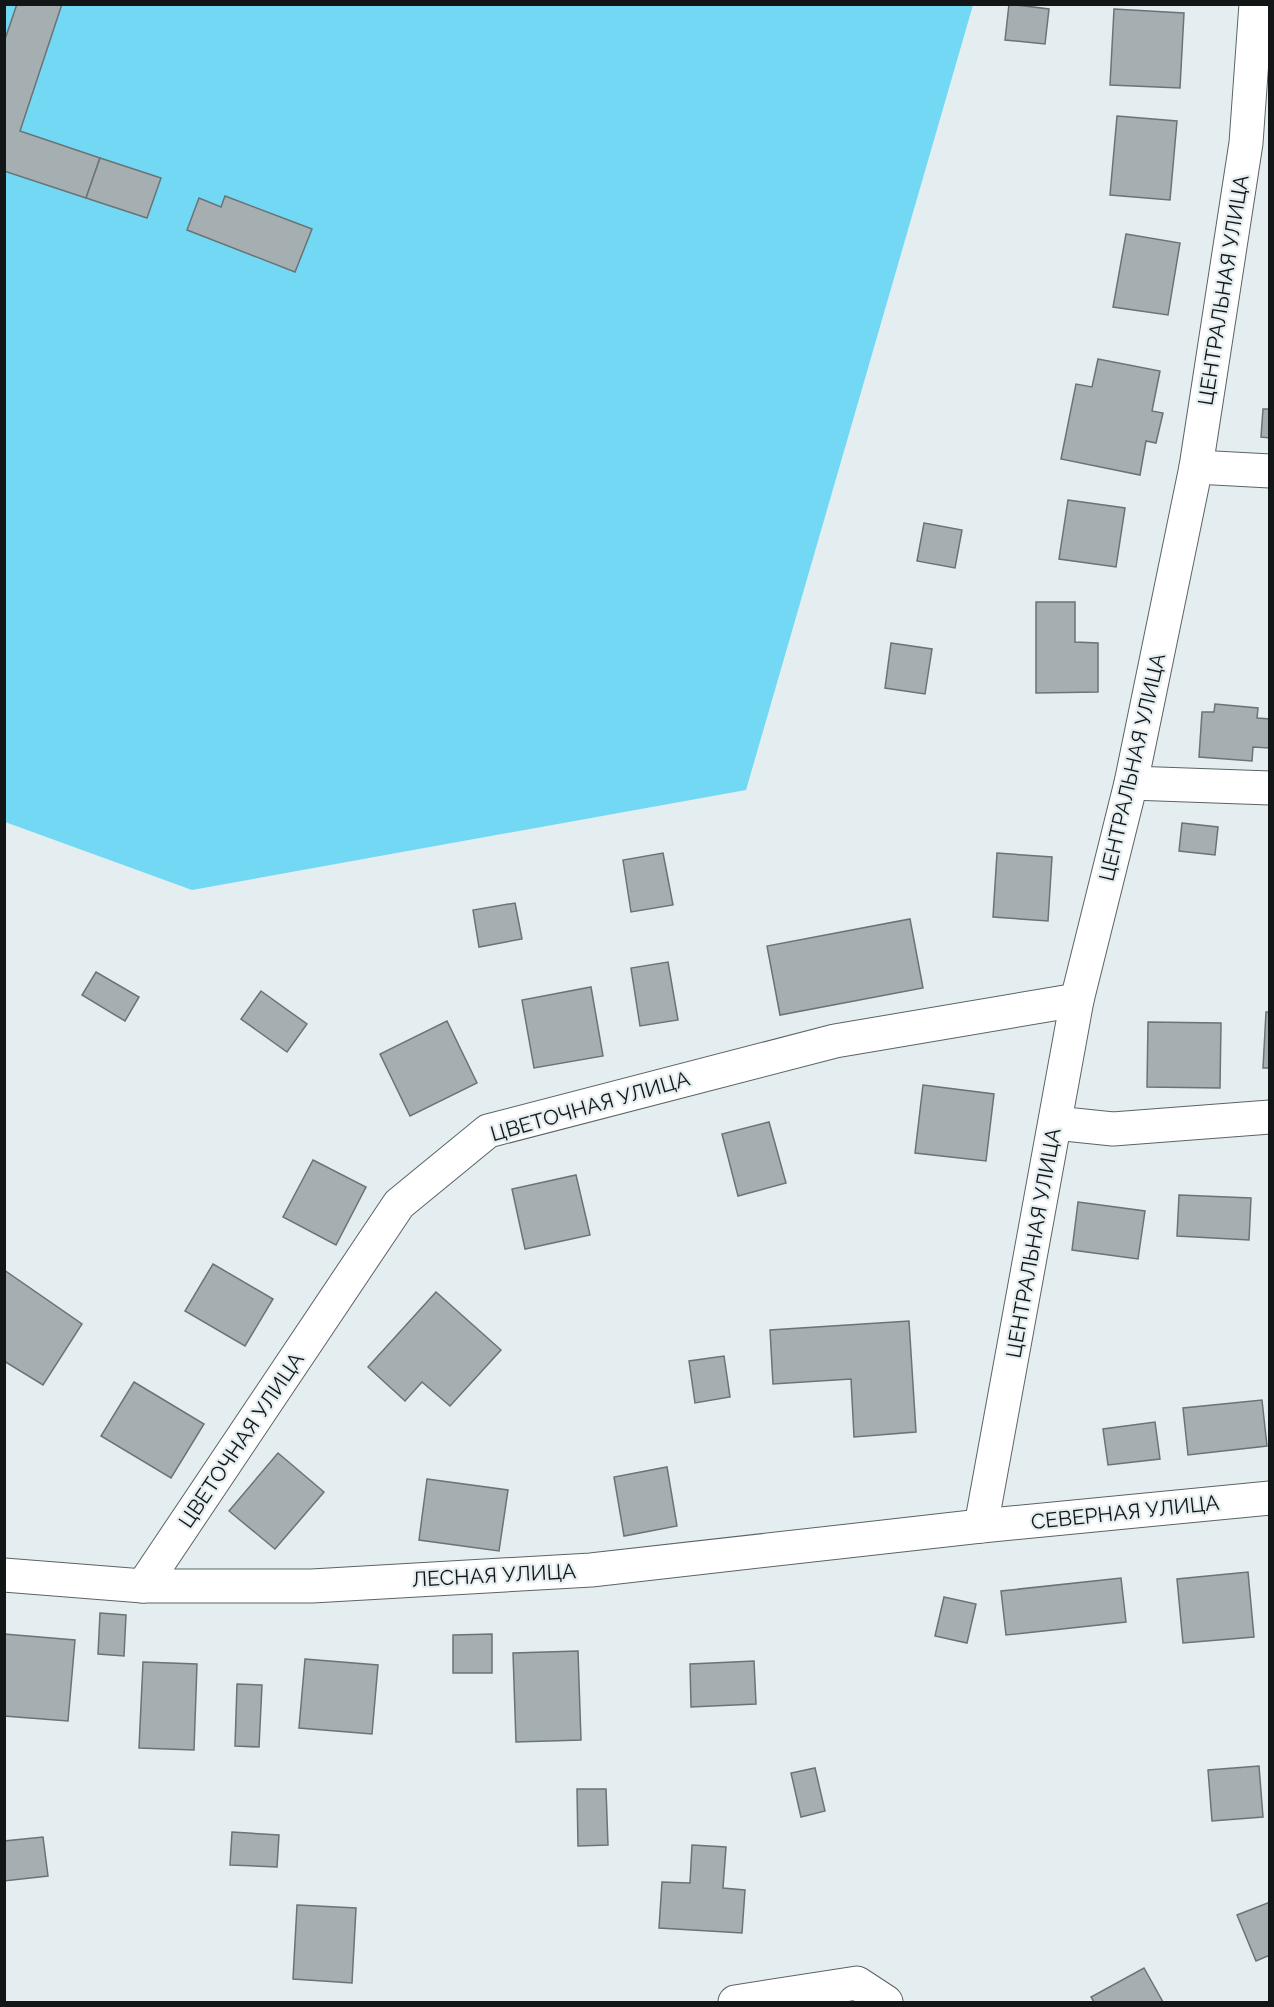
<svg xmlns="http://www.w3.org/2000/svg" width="1274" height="2007" viewBox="0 0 1274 2007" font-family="Raleway,sans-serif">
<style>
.green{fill:#73d8f3}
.building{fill:#a5afb2;stroke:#6a7376;stroke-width:1.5}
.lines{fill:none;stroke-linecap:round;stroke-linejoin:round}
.street-casing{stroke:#5b6366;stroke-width:35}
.street{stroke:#fff;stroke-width:33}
.labels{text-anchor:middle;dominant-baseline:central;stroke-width:4.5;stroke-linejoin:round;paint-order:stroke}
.street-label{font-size:21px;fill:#131617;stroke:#e4eef1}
</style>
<rect width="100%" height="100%" fill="#e4eef1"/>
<!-- green -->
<polygon class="green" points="4,5 973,5 746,790 192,890 5,822"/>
<!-- building -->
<g class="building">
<polygon points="17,4 62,4 20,131 100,158 86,198 4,171 4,42"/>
<polygon points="1009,4 1049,9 1045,44 1005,40"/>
<polygon points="1114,9 1184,13 1180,88 1110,85"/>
<polygon points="1117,116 1177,121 1170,200 1110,195"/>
<polygon points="100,158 161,178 147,218 86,198"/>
<polygon points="225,196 312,229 295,272 187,230 199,198 221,207"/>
<polygon points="1126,234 1180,243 1168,315 1113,307"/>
<polygon points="1098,359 1160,371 1152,411 1163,413 1156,443 1146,441 1140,475 1061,459 1076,384 1092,387"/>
<polygon points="1263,409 1270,409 1270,438 1261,437"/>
<polygon points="1068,500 1125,508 1116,567 1059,559"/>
<polygon points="924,523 962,530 955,568 917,561"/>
<polygon points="1036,602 1075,602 1075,642 1098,643 1098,692 1036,693"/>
<polygon points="891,643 932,649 925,694 885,688"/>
<polygon points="1215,704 1258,708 1257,718 1270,719 1269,748 1253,747 1252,761 1199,757 1202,712 1214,712"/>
<polygon points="1182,823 1218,827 1215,855 1179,851"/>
<polygon points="663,853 673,905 631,912 623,860"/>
<polygon points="997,853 1052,857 1048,921 993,917"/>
<polygon points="515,903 522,939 479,947 473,910"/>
<polygon points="910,919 923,988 780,1015 767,946"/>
<polygon points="668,962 678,1020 640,1026 631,968"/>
<polygon points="96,972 139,997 125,1021 82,995"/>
<polygon points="591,987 603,1056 534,1068 522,1000"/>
<polygon points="261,991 307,1024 287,1052 241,1019"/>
<polygon points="1266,1012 1270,1012 1270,1068 1263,1068"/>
<polygon points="447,1021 477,1083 410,1116 380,1054"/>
<polygon points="1148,1022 1221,1023 1220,1088 1147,1087"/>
<polygon points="923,1085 994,1094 986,1161 915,1153"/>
<polygon points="769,1122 786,1183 738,1196 722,1134"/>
<polygon points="313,1160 366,1187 336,1245 283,1217"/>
<polygon points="576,1175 590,1235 525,1249 512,1189"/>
<polygon points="1179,1195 1251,1198 1249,1240 1177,1236"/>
<polygon points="1078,1202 1145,1211 1138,1259 1072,1250"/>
<polygon points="213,1264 273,1299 245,1346 185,1311"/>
<polygon points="4,1270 82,1324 43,1385 4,1361"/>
<polygon points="436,1292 501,1350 450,1406 422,1382 405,1401 368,1367"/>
<polygon points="909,1321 916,1432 854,1437 851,1379 773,1384 770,1330"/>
<polygon points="724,1356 730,1397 695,1403 689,1361"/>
<polygon points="134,1382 204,1424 171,1478 101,1436"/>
<polygon points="1262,1400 1267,1446 1188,1455 1183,1408"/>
<polygon points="1155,1422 1160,1459 1108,1465 1103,1429"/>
<polygon points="278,1453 324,1492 275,1549 229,1511"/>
<polygon points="667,1467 677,1526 624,1536 614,1477"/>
<polygon points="427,1479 508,1490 499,1551 419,1540"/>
<polygon points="1248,1572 1254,1637 1183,1643 1177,1579"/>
<polygon points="1121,1578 1126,1622 1006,1635 1001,1591"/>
<polygon points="944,1597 976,1604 967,1643 935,1636"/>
<polygon points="100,1613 126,1615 124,1656 98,1654"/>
<polygon points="4,1634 75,1640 68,1721 4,1716"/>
<polygon points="492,1634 492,1673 453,1673 453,1635"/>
<polygon points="578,1651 581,1740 516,1742 513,1653"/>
<polygon points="305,1659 378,1665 372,1734 299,1728"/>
<polygon points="754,1661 756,1704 691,1707 690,1664"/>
<polygon points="143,1662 197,1664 194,1750 139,1748"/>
<polygon points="237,1684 262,1685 259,1747 235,1746"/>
<polygon points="1259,1766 1263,1817 1212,1821 1208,1770"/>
<polygon points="815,1768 825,1811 801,1817 791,1773"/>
<polygon points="577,1789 606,1789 608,1845 578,1846"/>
<polygon points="232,1832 279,1835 277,1867 230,1865"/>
<polygon points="43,1837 48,1876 4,1881 4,1841"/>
<polygon points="692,1845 726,1847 723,1888 745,1890 742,1933 659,1928 662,1882 690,1883"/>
<polygon points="1270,1902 1270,1955 1256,1961 1237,1915"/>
<polygon points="297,1905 356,1908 352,1983 293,1979"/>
<polygon points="1144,1968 1163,2002 1094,2002 1091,1997"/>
</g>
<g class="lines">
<defs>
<g id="street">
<polyline points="1196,467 1270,471"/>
<polyline points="1131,783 1270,788"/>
<polyline points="1055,1123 1113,1129 1270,1117"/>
<polyline points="981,1526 1077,1000 1131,783 1196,467 1246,143 1256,4"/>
<polyline points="4,1575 143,1586 312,1586 591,1570 981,1526 1270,1498"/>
<polyline points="143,1586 399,1204 488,1131 835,1041 1077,1000"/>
<polyline points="735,2002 857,1983 886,2002"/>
</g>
</defs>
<!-- street casing -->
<use href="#street" class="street-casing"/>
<!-- street -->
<use href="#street" class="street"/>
</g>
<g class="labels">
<!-- street labels -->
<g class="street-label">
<text transform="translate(1223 290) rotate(-81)">ЦЕНТРАЛЬНАЯ УЛИЦА</text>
<text transform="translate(1132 767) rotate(-77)">ЦЕНТРАЛЬНАЯ УЛИЦА</text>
<text transform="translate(590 1106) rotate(-16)">ЦВЕТОЧНАЯ УЛИЦА</text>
<text transform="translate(1033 1243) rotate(-80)">ЦЕНТРАЛЬНАЯ УЛИЦА</text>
<text transform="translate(241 1440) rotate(-56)">ЦВЕТОЧНАЯ УЛИЦА</text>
<text transform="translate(1125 1512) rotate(-6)">СЕВЕРНАЯ УЛИЦА</text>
<text transform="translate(494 1575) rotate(-3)">ЛЕСНАЯ УЛИЦА</text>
</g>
</g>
<!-- border -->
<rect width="1274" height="2007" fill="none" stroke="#131617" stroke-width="12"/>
</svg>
